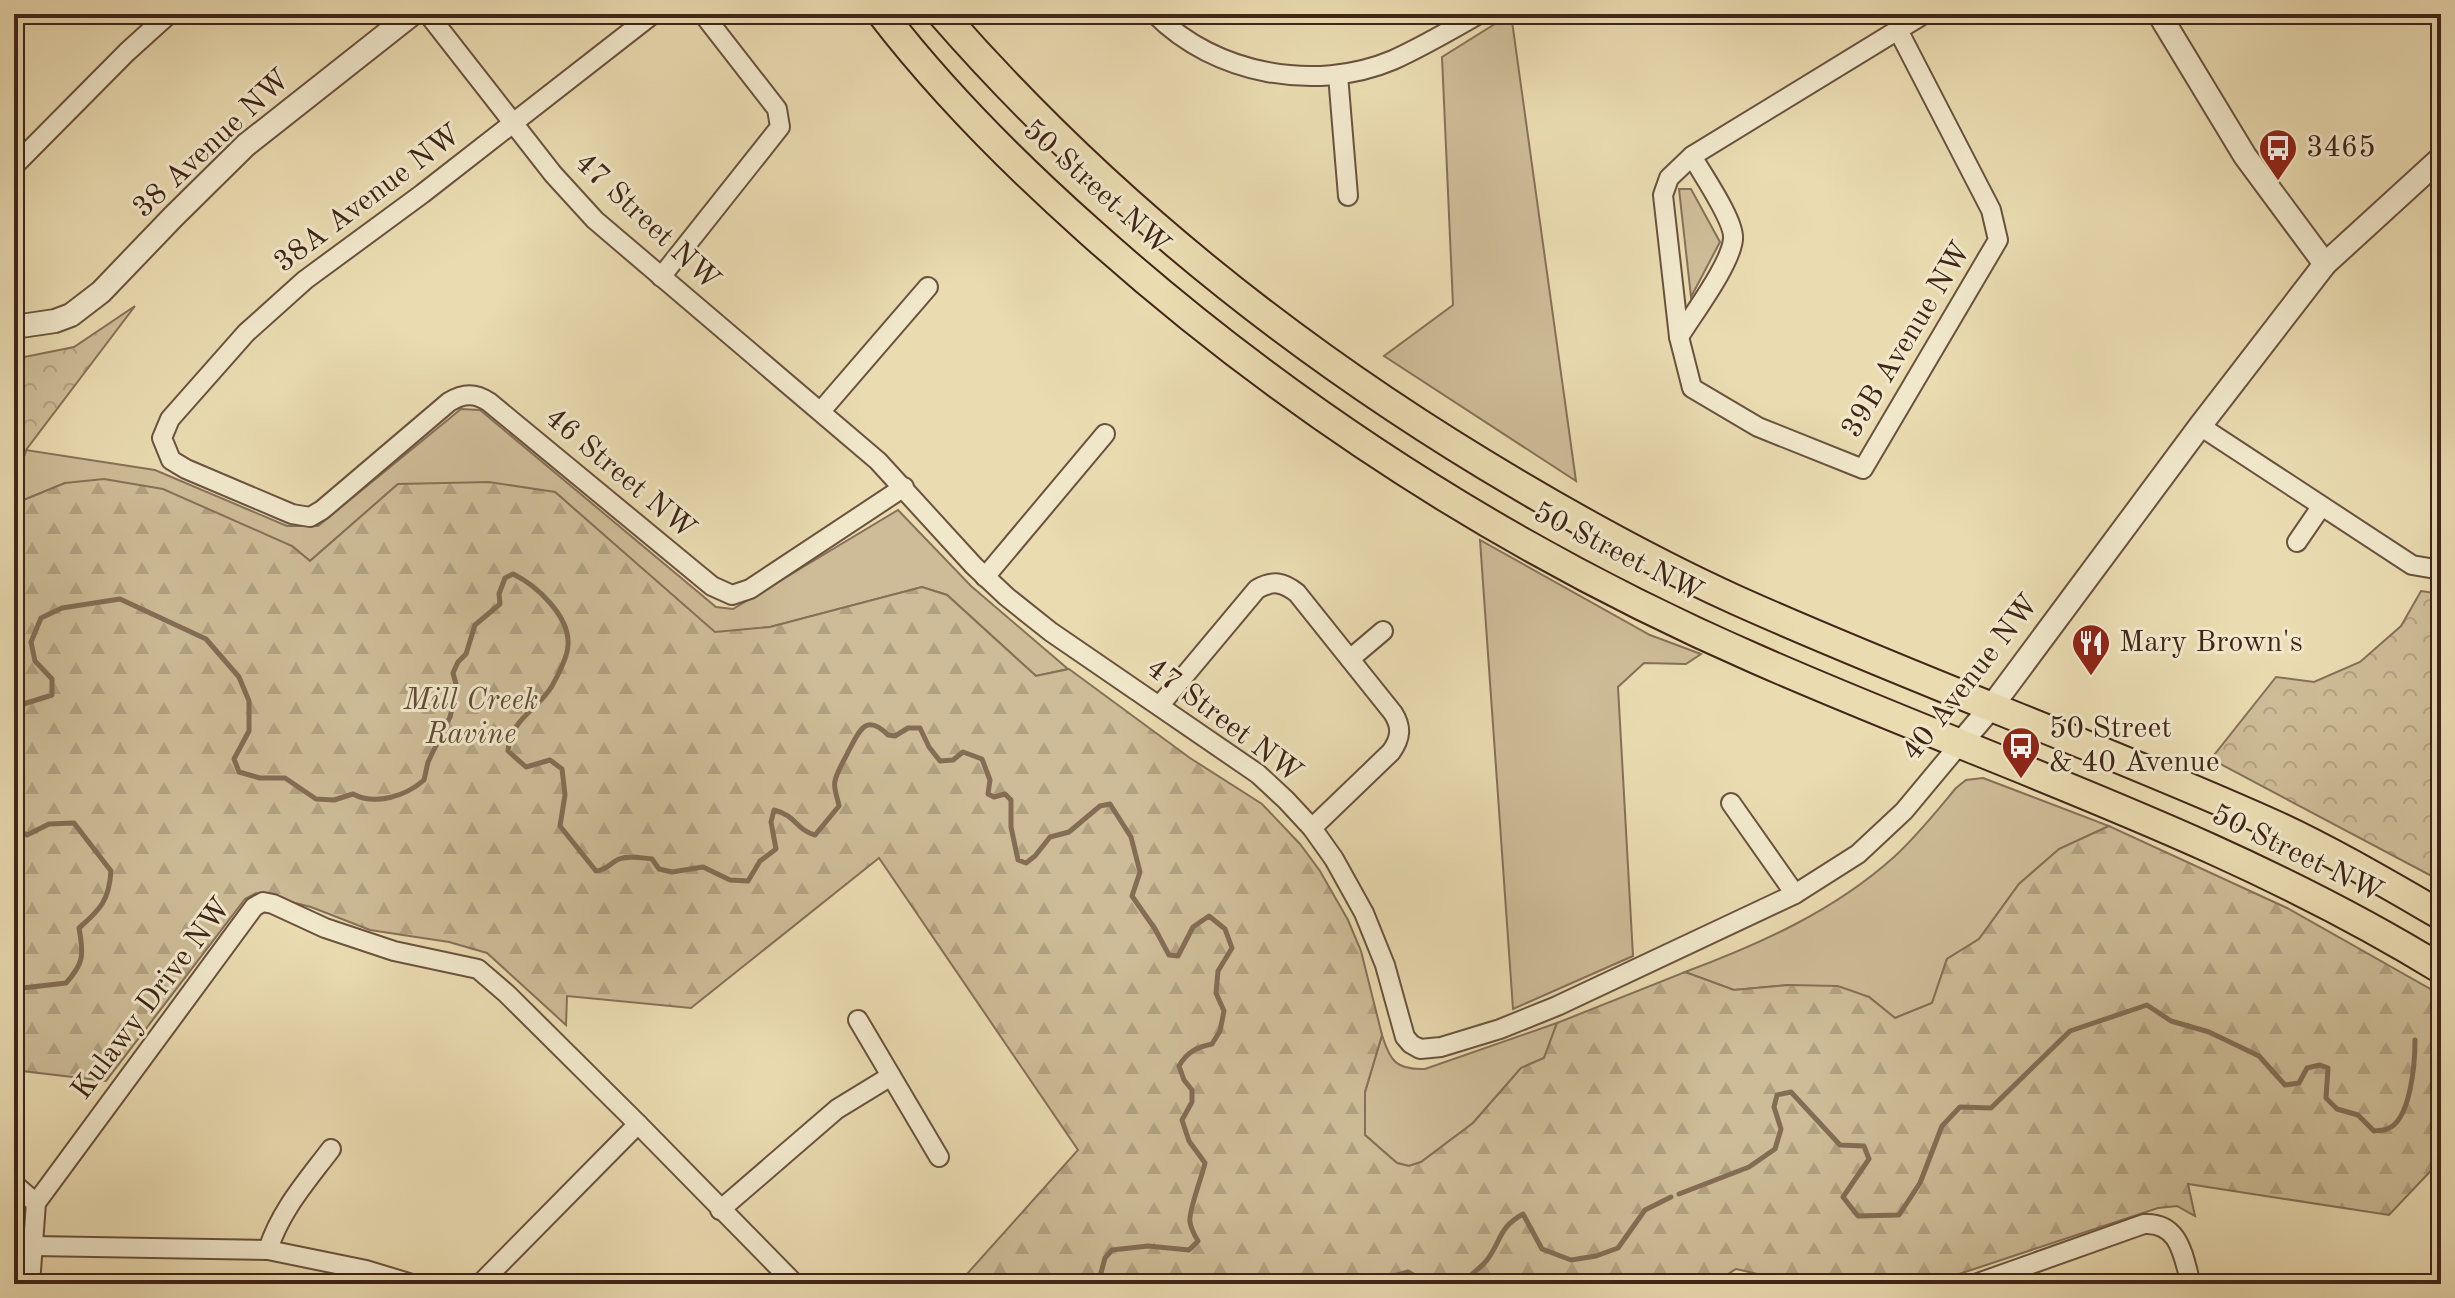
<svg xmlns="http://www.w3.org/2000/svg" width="2455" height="1298" viewBox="0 0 2455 1298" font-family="'Old Standard TT',serif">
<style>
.green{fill:#cdbc97;stroke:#867058;stroke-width:2}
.forest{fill:url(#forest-firs);stroke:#867058;stroke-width:2}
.park{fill:url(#park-crowns);stroke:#867058;stroke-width:2}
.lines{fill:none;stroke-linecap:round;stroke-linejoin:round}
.stream{stroke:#836d55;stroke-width:5}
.minor-casing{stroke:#6a523e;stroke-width:22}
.tertiary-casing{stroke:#6a523e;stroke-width:26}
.primary-casing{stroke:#402518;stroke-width:32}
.minor{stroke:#f1e8cc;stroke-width:18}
.tertiary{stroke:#f1e8cc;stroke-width:22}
.primary{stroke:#eadbb1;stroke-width:28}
.labels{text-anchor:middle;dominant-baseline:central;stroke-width:6;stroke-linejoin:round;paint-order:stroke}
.street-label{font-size:30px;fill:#402518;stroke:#f1e8cc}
.poi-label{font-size:30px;fill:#402518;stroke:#f1e8cc;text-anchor:start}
.park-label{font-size:30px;font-style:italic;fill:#634b38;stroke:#f1e8cc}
</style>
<defs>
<pattern id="forest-firs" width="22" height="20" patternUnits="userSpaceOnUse" patternTransform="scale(2)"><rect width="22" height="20" fill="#cdbc97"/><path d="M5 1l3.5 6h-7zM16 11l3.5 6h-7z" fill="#b1a181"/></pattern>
<pattern id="park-crowns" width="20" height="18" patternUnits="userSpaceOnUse" patternTransform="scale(2)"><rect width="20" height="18" fill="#cdbc97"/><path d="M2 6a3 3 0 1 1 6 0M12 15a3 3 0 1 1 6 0" fill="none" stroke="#b1a181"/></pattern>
</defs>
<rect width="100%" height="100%" fill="#eadbb1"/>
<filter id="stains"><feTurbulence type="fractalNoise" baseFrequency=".0025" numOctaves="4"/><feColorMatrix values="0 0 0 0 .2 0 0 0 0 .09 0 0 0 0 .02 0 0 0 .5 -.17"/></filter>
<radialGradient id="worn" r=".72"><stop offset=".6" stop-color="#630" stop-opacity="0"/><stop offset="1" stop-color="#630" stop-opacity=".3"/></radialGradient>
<!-- green -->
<g class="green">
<polygon points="1511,14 1576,481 1384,356 1453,305 1442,57"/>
<polygon points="1679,189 1691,189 1720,242 1691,297"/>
<polygon points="461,409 480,410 716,607 733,609 898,510 971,586 1068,669 1036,676 947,595 922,587 770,627 715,633 555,492 398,484 310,561 292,546 65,483 14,504 14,488 26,450 155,470 287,526 318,526"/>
<polygon points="1480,540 1650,635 1701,654 1686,664 1644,663 1618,687 1633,956 1513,1009"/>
<path d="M1983 778 2109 826 2059 849 2019 884 1979 939 1947 959 1932 1003 1895 1018 1869 997 1788 985 1734 990 1685 972C1760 944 1834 911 1894 857 1917 836 1936 812 1956 788L1966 780Z"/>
<path d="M1557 1023 1544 1058 1521 1068 1473 1123 1421 1162 1409 1166 1397 1163 1365 1135V1092L1382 1035C1390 1061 1396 1070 1425 1069Z"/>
</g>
<!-- forest -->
<polygon class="forest" points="104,479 163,489 292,546 310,561 398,484 489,482 555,492 715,632 770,627 922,587 947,595 1036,676 1069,669 1190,758 1262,804 1300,844 1320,871 1348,920 1361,951 1382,1035 1365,1092 1365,1135 1397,1163 1409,1166 1421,1162 1473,1123 1521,1068 1544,1058 1557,1023 1685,972 1734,990 1788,985 1838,986 1869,997 1895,1018 1932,1003 1947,959 1979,939 2019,884 2059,849 2109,826 2287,908 2441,995 2441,1160 2389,1215 2188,1184 2195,1216 2177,1206 2158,1208 1929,1284 1801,1284 1736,1269 1712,1284 958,1284 1078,1150 879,858 691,1008 567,996 566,1025 487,953 449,942 370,930 311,907 256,893 245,899 106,1081 14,1070 14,504 65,483"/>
<!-- park -->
<g class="park">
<polygon points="135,306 26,450 14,488 14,359 74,347"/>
<polygon points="2421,591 2441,594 2441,881 2211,759 2276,677 2314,682 2360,662 2401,626"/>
</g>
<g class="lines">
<!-- stream -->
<g class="stream">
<path d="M14 707 52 695V679L35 661 31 642 41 618 62 608 120 599 206 639 239 677 249 701V731L234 759 239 772 260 778H285L316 799 334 800 353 794C375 806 406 796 424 780L428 762 450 717 457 688 453 673 458 662 466 654 475 625 500 604 499 594 505 578 513 574C536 585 570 616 568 645 568 657 558 675 552 686 538 710 510 719 508 751L526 767 550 760 562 769 565 795 560 826 596 871C607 870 610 863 619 859 630 855 641 858 652 859L659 869 672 872 703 867 730 880 748 881 760 861 776 849 771 822 774 810C797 816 795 829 815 835L839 806C838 799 833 788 835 781 837 771 844 761 848 752 859 732 865 712 888 735L895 736 908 728H920L929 747 940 761 953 760 963 752 982 759 990 780 988 794 994 797 1005 794 1011 800V827L1018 860 1026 863 1035 856 1050 837 1069 832 1100 806 1110 804 1131 837 1140 872 1132 896 1155 929 1169 955 1178 956 1193 927 1209 916 1225 929 1232 948 1218 971 1216 993 1224 1011 1220 1031 1212 1044C1197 1047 1187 1052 1179 1066L1184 1080 1192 1090V1102L1182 1120 1189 1141 1205 1163C1202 1177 1188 1212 1190 1222 1191 1229 1195 1236 1198 1241L1189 1250 1148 1246 1112 1250 1105 1258 1098 1284"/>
<path d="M14 828 27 835 49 824 74 823 111 871C109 900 101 909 79 928 84 955 84 963 66 983L14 989"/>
<path d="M1679 1194 1749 1167 1775 1149 1781 1129 1774 1107 1777 1095 1791 1092 1840 1145 1864 1146 1869 1159 1843 1197 1858 1216 1899 1215 1920 1183 1942 1126 1960 1107 1991 1108 2070 1031 2147 1005 2171 1021 2209 1032 2259 1056 2285 1085 2299 1083 2307 1068 2320 1065 2328 1068 2326 1098 2337 1109 2358 1115 2374 1131C2378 1130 2383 1131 2387 1129 2411 1121 2415 1062 2415 1040"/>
<polyline points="1379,1284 1386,1278 1408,1272 1428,1284"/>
<path d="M1463 1284C1470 1274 1480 1269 1487 1260 1502 1240 1498 1228 1523 1214L1542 1249 1571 1260 1596 1256 1618 1248 1645 1210 1671 1197"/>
</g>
<defs>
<g id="minor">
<polyline points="428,14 553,174 595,220 878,461 974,566 1007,597 1051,632 1258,774 1286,800 1312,828 1334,859 1364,913 1385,965 1405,1037 1411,1044 1420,1049 1441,1047 1500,1029 1557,1006 1795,894 1858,854 1904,811 1959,745"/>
<path d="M653 14 422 194 305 280 246 333 170 419 162 438 171 460 186 469 292 514 310 517 322 510 449 402C464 393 475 393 489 402L712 586 732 595 750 589 904 487"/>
<path d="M1155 14C1214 74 1315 93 1393 60 1422 47 1451 30 1479 14"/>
<polyline points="1898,30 1991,210 1998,240 1863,469 1758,427 1692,388 1679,337 1663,195 1669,178 1692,156 1924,14"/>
<polyline points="1338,75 1348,196"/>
<polyline points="14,166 127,52 169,14"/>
<polyline points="661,277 780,127 777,109 703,14"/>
<path d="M1679 337C1693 314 1731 264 1733 239 1735 221 1702 174 1692 156"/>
<polyline points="821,411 928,287"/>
<polyline points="2200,426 2412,565 2441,570"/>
<polyline points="2297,542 2321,507"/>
<polyline points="985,577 1105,434"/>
<polyline points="1350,659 1383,631"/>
<path d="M1160 705 1257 589C1273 580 1283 582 1297 593L1393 713C1402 727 1401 738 1391 752L1312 828"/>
<polyline points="1731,803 1795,894"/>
<polyline points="858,1020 939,1157"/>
<polyline points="14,1184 36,1203"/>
<polyline points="720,1210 837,1109 891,1076"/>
<polyline points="34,1246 268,1250 366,1270 412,1284"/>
<path d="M268 1250C280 1211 307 1181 331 1149"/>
<polyline points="30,1284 36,1203 254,907 263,902 273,904 325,928 394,951 478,969 507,994 638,1124 795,1284"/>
<polyline points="480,1284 638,1124"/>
<path d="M1975 1284 2144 1224C2180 1222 2183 1256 2191 1284"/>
</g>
<g id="tertiary">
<polyline points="2159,14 2245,156 2325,264"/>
<polyline points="14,327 55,321 71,315 101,292 173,217 246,145 412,14"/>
<polyline points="1959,745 1992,706 2200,426 2325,264 2441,158"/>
</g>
<g id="primary">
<path d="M882 14C942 92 1013 163 1087 229 1285 407 1511 552 1756 659 1985 760 2227 837 2441 969"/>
<path d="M942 14C1107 203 1301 357 1517 484 1588 526 1661 566 1736 600 1914 680 2099 746 2277 826 2333 852 2387 884 2441 915"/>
</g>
</defs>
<!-- minor casing -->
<use href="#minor" class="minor-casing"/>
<!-- tertiary casing -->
<use href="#tertiary" class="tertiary-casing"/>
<!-- primary casing -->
<use href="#primary" class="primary-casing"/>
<!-- minor -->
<use href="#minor" class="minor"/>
<!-- tertiary -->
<use href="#tertiary" class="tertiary"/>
<!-- primary -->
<use href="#primary" class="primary"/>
</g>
<!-- icons -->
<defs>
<symbol id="bus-pin" viewBox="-11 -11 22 30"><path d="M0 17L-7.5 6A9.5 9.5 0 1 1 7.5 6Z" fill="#8f2418" stroke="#f1e8cc"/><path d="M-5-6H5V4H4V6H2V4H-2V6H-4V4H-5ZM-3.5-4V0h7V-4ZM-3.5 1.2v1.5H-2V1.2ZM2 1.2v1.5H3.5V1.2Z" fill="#fff"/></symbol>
<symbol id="restaurant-pin" viewBox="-11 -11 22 30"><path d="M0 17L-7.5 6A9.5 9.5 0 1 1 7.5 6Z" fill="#8f2418" stroke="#f1e8cc"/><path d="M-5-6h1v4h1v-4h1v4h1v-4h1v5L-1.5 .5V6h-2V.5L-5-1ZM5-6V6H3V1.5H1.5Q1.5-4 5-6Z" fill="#fff"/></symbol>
</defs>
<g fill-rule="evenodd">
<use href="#bus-pin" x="2256" y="126" width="44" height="60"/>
<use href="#restaurant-pin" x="2069" y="621" width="44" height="60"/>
<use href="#bus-pin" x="1999" y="724" width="44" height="60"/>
</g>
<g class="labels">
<!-- street labels -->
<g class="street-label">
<text transform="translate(212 144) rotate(-43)">38 Avenue NW</text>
<text transform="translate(1096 188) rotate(42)">50 Street NW</text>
<text transform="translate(368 199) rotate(-37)">38A Avenue NW</text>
<text transform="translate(647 222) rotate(43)">47 Street NW</text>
<text transform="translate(1907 340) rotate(-59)">39B Avenue NW</text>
<text transform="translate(620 474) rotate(40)">46 Street NW</text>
<text transform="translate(1618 553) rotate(27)">50 Street NW</text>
<text transform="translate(1971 678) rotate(-52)">40 Avenue NW</text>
<text transform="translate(1224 721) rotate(37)">47 Street NW</text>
<text transform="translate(2297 854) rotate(26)">50 Street NW</text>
<text transform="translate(152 999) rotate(-53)">Kulawy Drive NW</text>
</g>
<!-- poi labels -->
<g class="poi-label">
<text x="2306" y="148">3465</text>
<text x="2119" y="643">Mary Brown's</text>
<text x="2049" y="729">50 Street<tspan x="2049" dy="34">&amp; 40 Avenue</tspan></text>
</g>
<!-- park labels -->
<g class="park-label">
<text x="471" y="701">Mill Creek<tspan x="471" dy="34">Ravine</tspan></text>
</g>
</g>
<!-- margin -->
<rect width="2455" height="1298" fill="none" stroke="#eadbb1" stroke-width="48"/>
<rect x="16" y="16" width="2423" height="1266" fill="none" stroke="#402518" stroke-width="4"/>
<rect x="24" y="24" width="2407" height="1250" fill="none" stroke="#402518" stroke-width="2"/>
<rect width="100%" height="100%" filter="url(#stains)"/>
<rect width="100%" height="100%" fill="url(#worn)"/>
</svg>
